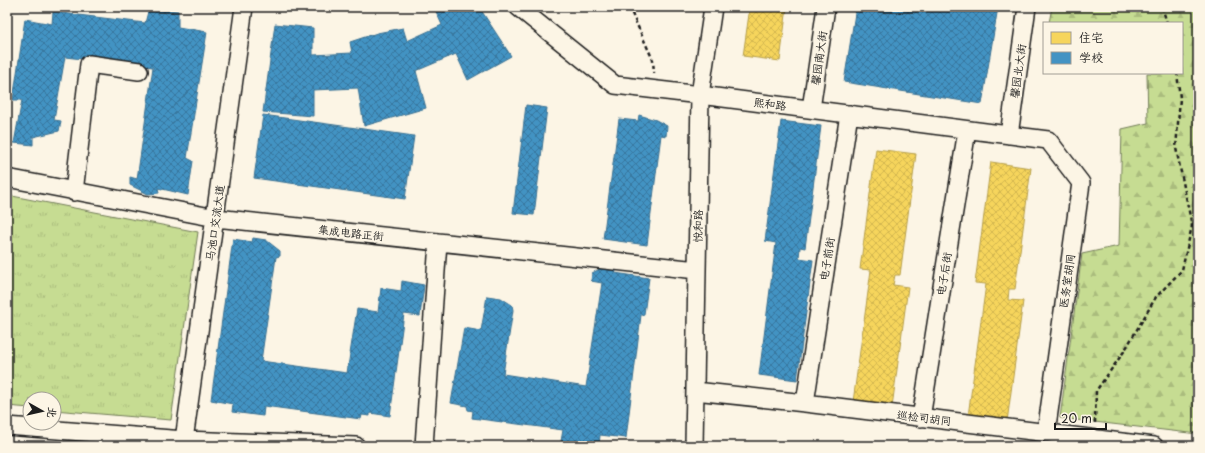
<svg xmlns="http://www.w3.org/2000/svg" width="1205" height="453" font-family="'Playpen Sans','LXGW WenKai TC',sans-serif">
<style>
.grass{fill:url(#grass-tufts);stroke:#717c57}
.forest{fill:url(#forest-firs);stroke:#717c57}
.homes{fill:url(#homes-cross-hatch);stroke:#b59e49}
.schools{fill:url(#schools-cross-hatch);stroke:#376f91}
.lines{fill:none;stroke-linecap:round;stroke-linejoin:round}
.street-casing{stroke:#1c1c1c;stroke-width:20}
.path{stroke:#1c1c1c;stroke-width:2.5;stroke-dasharray:4 3;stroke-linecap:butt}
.street{stroke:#fcf5e5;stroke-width:17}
.labels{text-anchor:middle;stroke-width:4;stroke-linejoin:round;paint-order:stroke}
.street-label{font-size:11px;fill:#1c1c1c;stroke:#fcf5e5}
</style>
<defs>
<pattern id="grass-tufts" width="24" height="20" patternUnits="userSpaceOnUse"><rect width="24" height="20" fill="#c6dc92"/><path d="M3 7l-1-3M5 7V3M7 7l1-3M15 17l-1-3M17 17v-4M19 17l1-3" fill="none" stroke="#aabc7d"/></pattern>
<pattern id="forest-firs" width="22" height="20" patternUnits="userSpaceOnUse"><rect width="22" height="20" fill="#c6dc92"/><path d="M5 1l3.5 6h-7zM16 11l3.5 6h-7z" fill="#aabc7d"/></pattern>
<pattern id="homes-cross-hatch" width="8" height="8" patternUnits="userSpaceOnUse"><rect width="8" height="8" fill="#f6d55c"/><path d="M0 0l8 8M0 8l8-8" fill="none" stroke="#d2b64f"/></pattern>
<pattern id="schools-cross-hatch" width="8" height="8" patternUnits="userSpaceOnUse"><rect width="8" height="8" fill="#4393c3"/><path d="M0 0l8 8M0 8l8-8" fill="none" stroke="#37779e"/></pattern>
</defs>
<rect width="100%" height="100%" fill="#fcf5e5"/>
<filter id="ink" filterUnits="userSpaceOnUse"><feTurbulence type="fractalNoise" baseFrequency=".025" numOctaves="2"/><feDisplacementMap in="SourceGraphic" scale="8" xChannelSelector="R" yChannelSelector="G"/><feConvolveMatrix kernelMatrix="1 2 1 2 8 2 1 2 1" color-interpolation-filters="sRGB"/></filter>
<g filter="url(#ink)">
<path class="grass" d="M7 195 198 232 171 420 54 410V399H30V408L7 406Z"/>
<path class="forest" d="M1052 7H1198V434L1060 418 1082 254 1119 246 1122 129 1148 123 1147 73H1182V23H1049Z"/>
<path class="homes" d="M750 7H787L780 61 743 56Z
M876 149 916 154 900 275H895L893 285 908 287 892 407 853 402 871 270 860 269Z
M991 162 1031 168 1015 289H1009L1008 300 1023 301 1007 422 968 416 986 284 975 283Z"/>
<path class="schools" d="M434 7H479L511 56 468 80 456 54 416 71 426 108 364 126 358 88 313 90V116L263 112 275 24 313 28V55L352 53 350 42 377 33 403 28 407 41 442 25Z
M856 7H998L982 104 844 82Z
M149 8 178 11V27L207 32 187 158 193 161 188 195 158 188 159 193 148 194 130 185V177L137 179 153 67 65 57 54 120 61 121 59 131 33 137V145L14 143 22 100H13L25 19 52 24 53 12 145 23Z
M526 105 547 108 534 215 513 213Z
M263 115 414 136 405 199 254 178Z
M639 115 656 120 667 126 666 136 661 135 647 245 603 239 619 119 638 121Z
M781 121 821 126 805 248 800 247 799 258 813 260 797 380 759 375 776 243 765 241Z
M253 238 266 240 280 251V256L276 257 261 361 347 373 357 309 378 312 381 288 401 291 402 281 424 285 420 316 404 314 390 416 370 413V416L362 415 361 419 264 406 263 416 232 412 233 404 211 400 233 239 252 242Z
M602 268 616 271 615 273 649 278 644 314 641 315 626 438 600 435 599 446 561 441 563 430 472 418 473 411 468 410 467 406 451 403 464 328 481 331 487 296 501 298 512 305 513 310 503 374 586 387 602 283 591 281 592 273Z"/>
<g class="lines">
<defs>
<path id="street" d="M518 7 615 85 700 95 1048 140 1081 183 1046 433
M811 109 826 7
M1009 135 1027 7
M7 178 216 218 697 270
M74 192 89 64 139 71
M695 391 805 403 1154 446
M805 403 849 114
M921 418 967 130
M7 426 184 440 356 446
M184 440 244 7
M424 446 438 242
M694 446 700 95 713 7"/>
</defs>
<use href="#street" class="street-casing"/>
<path class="path" d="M595 7 604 8 608 7
M629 7 653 60 654 73
M1162 7 1167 23
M1115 10 1118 7
M1095 423 1096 391 1125 350 1156 297 1182 270 1192 226 1176 148 1180 98 1177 73"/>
<use href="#street" class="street"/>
</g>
</g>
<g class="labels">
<g class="street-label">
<text transform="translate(819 58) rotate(-82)" y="4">馨园南大街</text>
<text transform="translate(1018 71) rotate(-82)" y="4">馨园北大街</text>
<text transform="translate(770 104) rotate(7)" y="4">熙和路</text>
<text transform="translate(215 223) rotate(-82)" y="4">马池口交流大道</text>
<text transform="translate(698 226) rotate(-89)" y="4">悦和路</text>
<text transform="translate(351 233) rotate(6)" y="4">集成电路正街</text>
<text transform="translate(827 259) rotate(-81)" y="4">电子前街</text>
<text transform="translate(944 274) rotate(-81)" y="4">电子后街</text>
<text transform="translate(1067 281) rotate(-82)" y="4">医务室胡同</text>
<text transform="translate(924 418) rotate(7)" y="4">巡检司胡同</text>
</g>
</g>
<rect width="1205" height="453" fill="none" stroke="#fcf5e5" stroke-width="24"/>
<rect x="12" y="12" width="1181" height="429" fill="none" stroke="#1c1c1c" stroke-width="1.5" filter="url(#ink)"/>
<rect x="1043" y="22" width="140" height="52" fill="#fcf5e5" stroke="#a29e95"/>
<rect x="1051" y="32" width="20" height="12" fill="#f6d55c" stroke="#a29e95"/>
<text x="1079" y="42" font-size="12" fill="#1c1c1c">住宅</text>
<rect x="1051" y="52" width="20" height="12" fill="#4393c3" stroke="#a29e95"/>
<text x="1079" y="62" font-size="12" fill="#1c1c1c">学校</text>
<g transform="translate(42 411) rotate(98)"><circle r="19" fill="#fcf5e5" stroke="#a29e95"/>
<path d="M0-3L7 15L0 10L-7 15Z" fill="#1c1c1c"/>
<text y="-6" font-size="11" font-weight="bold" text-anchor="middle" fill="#1c1c1c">北</text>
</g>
<path d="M1055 423v6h51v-6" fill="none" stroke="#1c1c1c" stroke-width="2"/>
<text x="1061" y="423" font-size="12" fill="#1c1c1c" stroke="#fcf5e5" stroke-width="3" paint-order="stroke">20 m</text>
</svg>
